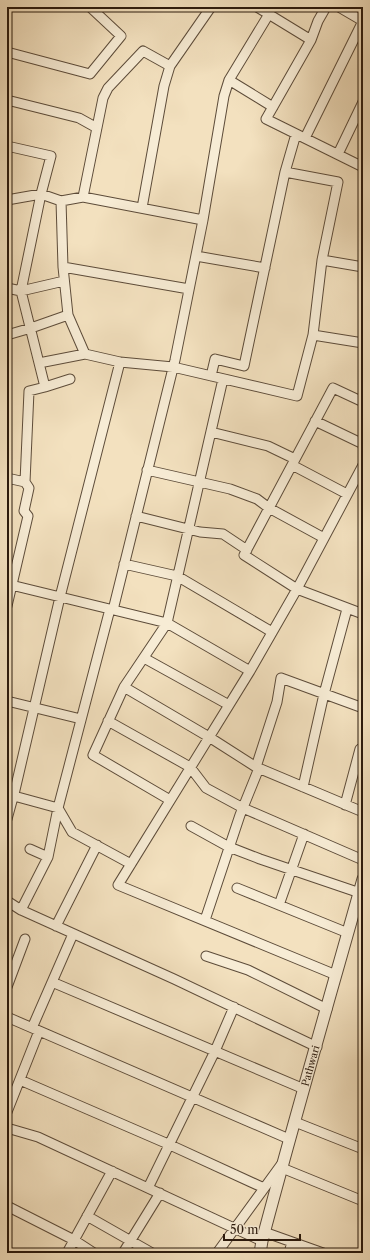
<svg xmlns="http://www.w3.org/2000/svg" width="370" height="1260" font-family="'Libre Caslon Text',serif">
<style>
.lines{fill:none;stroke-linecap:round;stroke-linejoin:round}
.minor-casing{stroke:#5d4c3a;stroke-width:11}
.tertiary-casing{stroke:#5d4c3a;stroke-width:13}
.minor{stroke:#f7ecd5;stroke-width:9}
.tertiary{stroke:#f7ecd5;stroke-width:11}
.labels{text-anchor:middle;stroke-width:3;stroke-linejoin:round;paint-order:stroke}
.street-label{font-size:10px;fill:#2b1a0d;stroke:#f7ecd5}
</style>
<rect width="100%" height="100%" fill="#f3e1bf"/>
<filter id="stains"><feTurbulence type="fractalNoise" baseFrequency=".005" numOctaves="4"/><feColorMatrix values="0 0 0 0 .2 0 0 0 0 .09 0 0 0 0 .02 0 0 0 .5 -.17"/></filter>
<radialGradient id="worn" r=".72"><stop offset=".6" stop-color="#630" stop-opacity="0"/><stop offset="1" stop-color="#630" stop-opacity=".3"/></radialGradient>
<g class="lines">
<defs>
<path id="minor" d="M257 7 311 40
M326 7 318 21 311 40 266 119 363 167
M339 7 363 21
M7 52 90 74 121 36 90 7
M229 80 273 107
M7 100 79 118 97 128
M305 138 363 21
M7 146 51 156 41 194 21 291 45 387
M338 154 363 102
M83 197 103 98 108 88 143 51 170 66
M7 200 41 194 61 201 83 197 203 220
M61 201 63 267 68 315 85 354 120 362 173 367 297 396 313 335 322 260 338 182 285 172
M142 208 164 86 170 66 211 7
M196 256 265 268
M322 260 363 267
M63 267 189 289
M7 288 21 291 64 281
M7 335 31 328 68 315
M313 335 363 343
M39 363 85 354
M211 376 215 359 244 366 285 172 296 134
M363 402 333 388 244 555 297 589 363 614
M315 421 363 444
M211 432 268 446 295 459
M292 465 347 494
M147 470 230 489 257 499 269 508 324 538
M7 478 25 482
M136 516 200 532 223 534 247 550
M124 564 177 576 272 632
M7 584 167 623 250 671
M7 606 28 516 24 511 29 488 25 482 29 391 45 387 70 379
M113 610 175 360 203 220 224 96 229 80 269 14
M144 658 229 705
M124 687 209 737 256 767 363 812
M7 701 81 719
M108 721 190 767 206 788 243 808 363 860
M256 767 277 702 281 678 363 708
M303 787 324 694 347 609
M14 796 58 808 110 609
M170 800 93 755 124 687 167 623 223 379
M345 805 360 749
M58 808 72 832 131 864
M7 819 15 790 60 597 120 362
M191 826 229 847 260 859 363 894
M48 857 58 808
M237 888 348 933
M7 901 21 910 174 979 317 1047
M279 905 304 834
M21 910 48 857 30 849
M205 920 240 815 259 768
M56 926 97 845
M206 956 248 970 327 1009
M336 975 118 885 250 671 297 589 363 465
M52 982 304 1089
M7 987 25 939
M7 1017 289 1139
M32 1028 73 934
M20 1080 168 1144 264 1188
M7 1112 39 1031
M295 1122 363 1149
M7 1128 38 1137 262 1241
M282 1168 363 1201
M148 1188 215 1051 234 1007
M7 1206 74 1240 94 1253
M87 1216 152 1253
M264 1232 323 1253
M67 1253 112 1171
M123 1253 160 1193
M217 1253 281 1165
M289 1253 292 1242"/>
<g id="tertiary">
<path id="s1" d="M260 1253 262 1241C294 1120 329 1000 363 879"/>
</g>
</defs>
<use href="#minor" class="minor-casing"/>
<use href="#tertiary" class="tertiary-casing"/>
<use href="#minor" class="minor"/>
<use href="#tertiary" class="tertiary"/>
</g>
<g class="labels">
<g class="street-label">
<text dy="4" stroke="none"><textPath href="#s1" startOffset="194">Pathwari</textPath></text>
</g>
</g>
<rect width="370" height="1260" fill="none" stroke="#f3e1bf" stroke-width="24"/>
<rect x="8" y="8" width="354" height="1244" fill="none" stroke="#2b1a0d" stroke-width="2"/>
<rect x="12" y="12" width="346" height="1236" fill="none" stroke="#2b1a0d"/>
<path d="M224 1234v6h76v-6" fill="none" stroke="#2b1a0d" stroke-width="2"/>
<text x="230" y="1234" font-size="12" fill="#2b1a0d" stroke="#f7ecd5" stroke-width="3" paint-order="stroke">50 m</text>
<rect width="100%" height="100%" filter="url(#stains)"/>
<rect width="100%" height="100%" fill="url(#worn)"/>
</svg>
